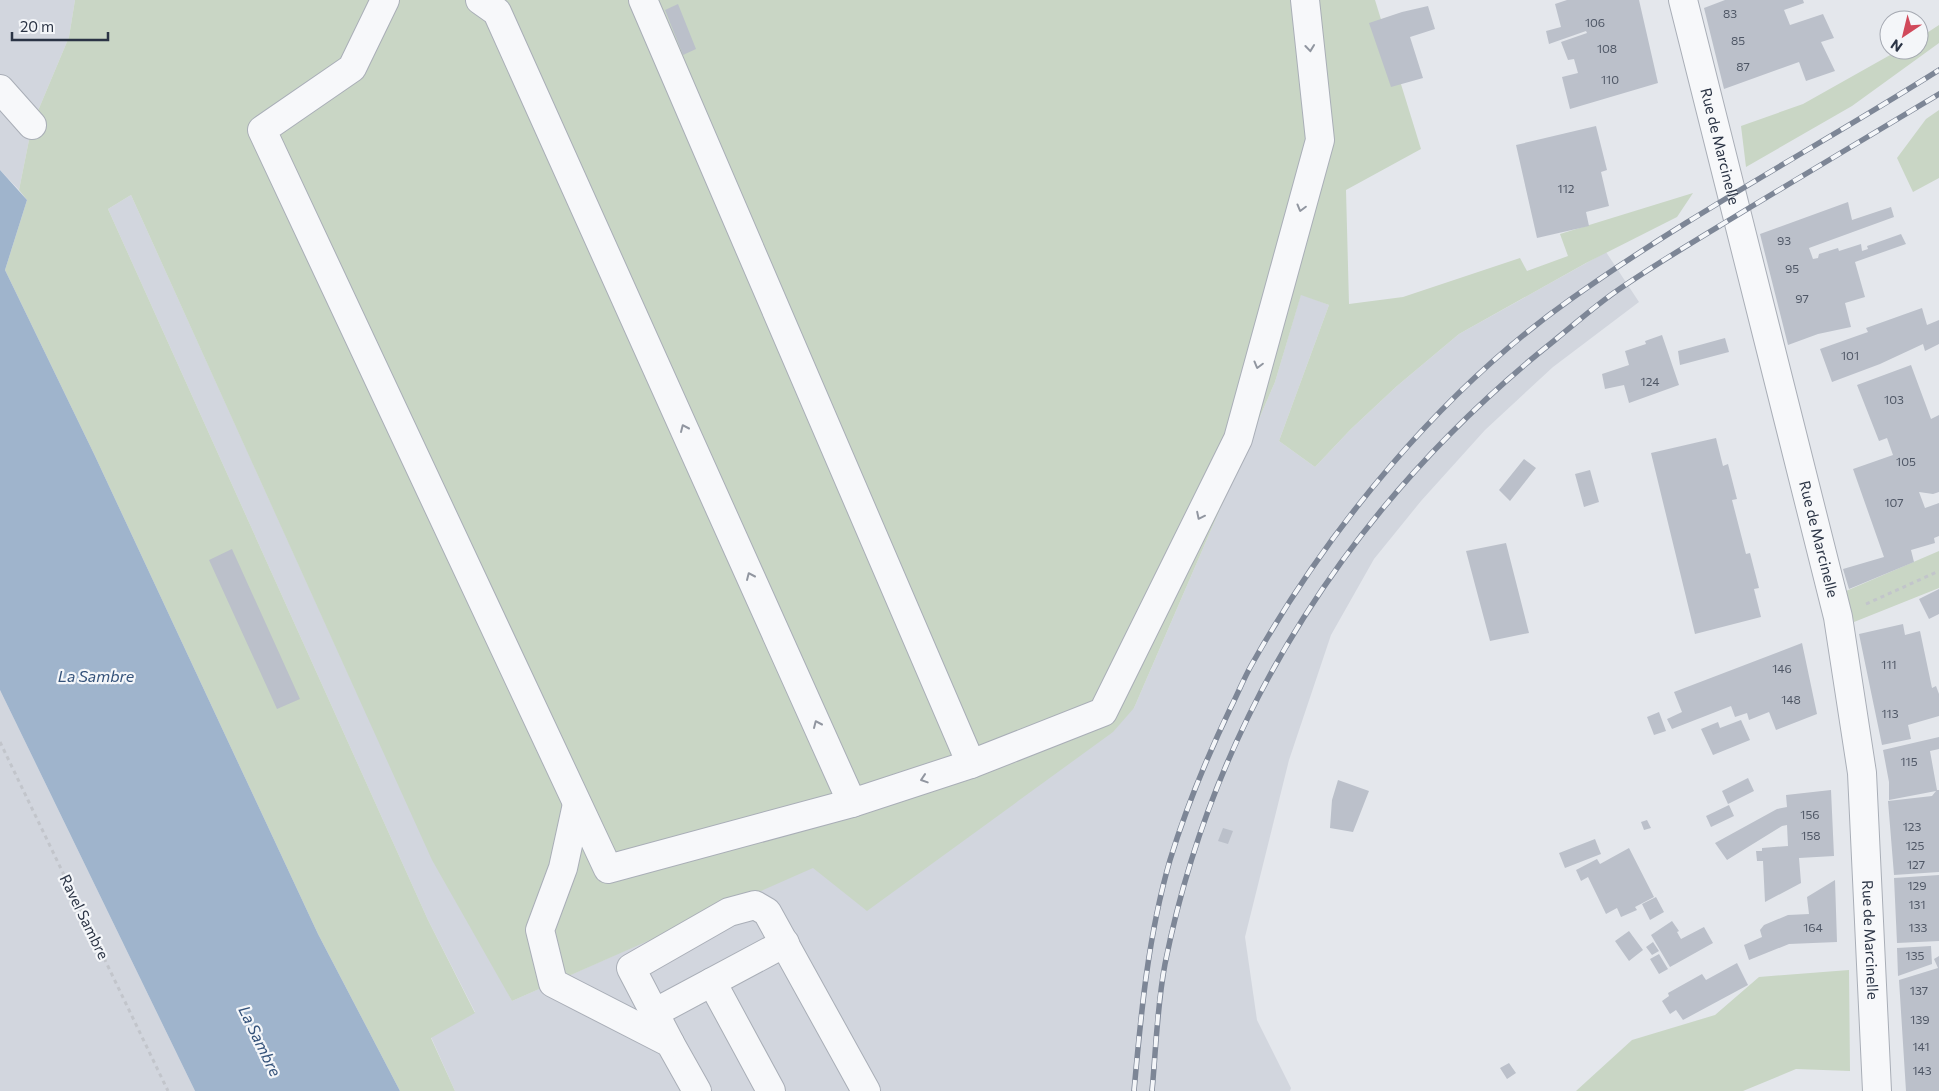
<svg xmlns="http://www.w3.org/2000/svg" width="1939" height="1091" font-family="Commissioner,sans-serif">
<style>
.built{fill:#d2d6de}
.green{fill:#c9d6c5}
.water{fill:#9fb4cc}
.building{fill:#bbc0ca}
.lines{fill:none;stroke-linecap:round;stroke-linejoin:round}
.minor-casing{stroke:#a9aeb7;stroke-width:30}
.path{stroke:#c2c5cb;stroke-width:3;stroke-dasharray:4 4;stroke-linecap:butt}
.minor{stroke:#f7f8fa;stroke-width:28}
.rail-casing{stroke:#7d8696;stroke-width:5.5}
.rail{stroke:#f4f6f9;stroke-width:4;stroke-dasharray:11;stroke-linecap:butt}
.oneway{stroke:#9196a0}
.labels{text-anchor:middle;stroke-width:4.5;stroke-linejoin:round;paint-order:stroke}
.number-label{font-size:12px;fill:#4f5766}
.street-label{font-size:15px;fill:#2b3445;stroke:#f4f6f9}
.water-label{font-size:16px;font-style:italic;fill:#34527a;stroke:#f4f6f9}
</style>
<rect width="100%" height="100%" fill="#e4e7ec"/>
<path class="built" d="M0 0H75L69 37 32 125 19 190 0 170Z
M131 195 356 691 512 1001 813 867 1134 708 1275 382 1301 294 1329 305 1279 441 1315 467 1351 429 1397 386 1459 334 1606 252 1639 302 1553 367 1485 430 1421 501 1374 559 1331 635 1289 760 1245 937 1257 1020 1291 1088 1290 1091H455L431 1037 475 1012 428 920 108 209Z
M0 690 195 1091H0Z"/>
<path class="green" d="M75 0H1375L1421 149 1346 190 1349 304 1403 297 1520 258 1527 271 1568 256 1560 234 1693 193 1677 217 1586 263 1459 334 1397 386 1351 429 1315 467 1279 441 1329 305 1301 295 1275 382 1134 708 1113 732 867 911 813 868 512 1001 432 860 131 195 108 209 428 920 475 1013 431 1038 455 1091H400L318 934 95 456 5 270 27 200 19 190 32 125 69 37Z
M1939 25V43L1852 106 1746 167 1741 126 1803 104 1899 50H1919V38Z
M1939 110V178L1913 192 1897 158 1926 119Z
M1939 551V588L1854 622 1846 591Z
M1849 970 1850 1071 1796 1069 1743 1091H1576L1632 1040 1715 1015 1759 977Z"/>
<path class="water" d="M0 170 27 200 5 270 95 456 318 934 400 1091H195L0 690Z"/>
<path class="building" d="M1567 0H1639L1658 83 1570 109 1562 77 1578 73 1574 59 1568 60 1561 42 1587 33 1586 31 1549 44 1546 31 1561 27 1555 4Z
M1725 0H1803L1804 3 1784 10 1790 25 1823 14 1834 38 1821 42 1835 71 1806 81 1799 62 1724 89 1704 8Z
M678 4 696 49 683 55 665 10Z
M1428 6 1435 29 1410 37 1423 78 1391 87 1369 23 1402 12Z
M1596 126 1607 170 1601 172 1609 206 1586 212 1589 226 1537 238 1516 145Z
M1848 202 1852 220 1891 207 1894 217 1809 248 1813 259 1818 258 1819 254 1838 248 1839 251 1861 244 1862 251 1868 249 1867 246 1901 234 1906 244 1855 262 1865 297 1845 303 1851 327 1818 334 1788 345 1760 234Z
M1922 308 1927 325 1939 320V344L1925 351 1923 344 1880 364 1832 382 1820 349 1868 332 1866 328Z
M1662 335 1679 385 1629 403 1624 385 1605 389 1602 374 1629 365 1625 351 1646 344 1645 341Z
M1725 338 1729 352 1680 365 1678 351Z
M1911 365 1931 419 1939 415V492L1933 494 1919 492 1925 508 1939 503V536L1934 538 1935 543 1911 550 1914 562 1849 589 1843 569 1884 557 1853 469 1893 455 1887 438 1879 441 1857 385Z
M1716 438 1723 466 1728 464 1737 499 1732 500 1746 554 1750 553 1759 588 1754 589 1761 617 1695 634 1651 453Z
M1524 459 1536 468 1510 501 1499 490Z
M1590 470 1599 502 1584 507 1575 474Z
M1506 543 1529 633 1490 641 1466 551Z
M232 549 300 699 277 709 209 560Z
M1939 589V614L1929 619 1919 599Z
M1903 624 1905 635 1920 631 1932 688 1936 686 1939 694V716L1908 725 1911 739 1882 745 1859 634Z
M1802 643 1817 714 1776 730 1769 712 1749 720 1747 713 1735 717 1731 706 1672 729 1667 719 1682 712 1674 692Z
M1659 712 1666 731 1654 735 1647 717Z
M1741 720 1750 740 1713 755 1701 729 1718 722 1720 728Z
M1939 737V749L1930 751 1937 790H1939V872L1894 875 1888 801 1932 796 1936 791 1889 800V782L1883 750Z
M1748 778 1754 791 1728 804 1722 791Z
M1338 780 1369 791 1353 832 1330 828 1332 800Z
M1831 790 1834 856 1799 858 1801 883 1765 902 1763 861H1757L1756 851H1762V848L1788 846 1787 825 1782 826 1727 860 1715 843 1777 809 1787 807 1786 795Z
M1729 805 1734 816 1711 827 1706 816Z
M1647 820 1651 828 1644 830 1641 822Z
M1223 828 1233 831 1228 844 1218 841Z
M1595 839 1601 854 1565 868 1559 853Z
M1629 848 1654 897 1635 907 1637 910 1621 917 1617 908 1606 914 1588 877 1581 881 1576 870 1597 859 1600 864Z
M1939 875V941L1897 943 1894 878Z
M1835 880 1837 942 1789 944 1749 960 1744 945 1762 937 1760 930 1764 925 1788 915 1809 914 1807 897Z
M1656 897 1664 912 1650 920 1642 904Z
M1672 921 1679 931 1677 932 1681 939 1704 927 1713 943 1670 967 1651 935Z
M1629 931 1643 950 1629 961 1615 941Z
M1653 942 1659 951 1652 955 1646 947Z
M1931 946 1932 964 1898 976 1897 948Z
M1659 954 1668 969 1659 974 1650 959Z
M1939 956V1091H1906L1899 980 1938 968 1934 959Z
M1737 963 1748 985 1683 1020 1676 1010 1670 1014 1662 1001 1669 996 1668 993 1702 974 1706 980Z
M1509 1063 1516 1073 1507 1079 1500 1068Z"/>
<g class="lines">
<defs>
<g id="minor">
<path d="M385 0 352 68 262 130 608 869 852 803"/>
<path d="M480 0 497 12 852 803 971 764"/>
<path d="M643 0 971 764 1103 712 1238 439 1320 140 1305 0"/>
<path id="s1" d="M1683 0 1838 617 1862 773 1877 1091"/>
<path d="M0 89 32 125"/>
<path d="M577 804 563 868 540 930 553 983 670 1043 697 1091"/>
<path d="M712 982 771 1091"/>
<path d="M654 1013 785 943"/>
<path d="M670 1043 631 968 729 912 755 905 767 912 866 1091"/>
</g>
</defs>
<use href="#minor" class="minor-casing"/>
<path class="path" d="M1866 604 1939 571
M0 742 168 1091"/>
<use href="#minor" class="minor"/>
<defs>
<path id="rail" d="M1134 1091C1141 1013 1148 936 1170 860 1186 808 1207 757 1231 707 1238 693 1244 678 1252 664 1329 527 1442 390 1571 299 1689 215 1817 147 1939 70
M1152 1091C1156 1049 1157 1006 1165 964 1215 713 1355 499 1555 340 1576 323 1596 305 1618 290 1660 261 1705 235 1749 208 1812 170 1876 132 1939 94"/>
</defs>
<use href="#rail" class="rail-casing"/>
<use href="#rail" class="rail"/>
</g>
<defs><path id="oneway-chevron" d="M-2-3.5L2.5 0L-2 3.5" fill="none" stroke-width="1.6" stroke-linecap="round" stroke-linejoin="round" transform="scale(1.25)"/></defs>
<g class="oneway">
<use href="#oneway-chevron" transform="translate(1310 48) rotate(84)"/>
<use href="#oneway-chevron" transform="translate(1301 208) rotate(105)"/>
<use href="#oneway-chevron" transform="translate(1258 365) rotate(105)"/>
<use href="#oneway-chevron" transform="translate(684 428) rotate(-114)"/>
<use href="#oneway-chevron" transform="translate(1200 516) rotate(116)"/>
<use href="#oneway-chevron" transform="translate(750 576) rotate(-114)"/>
<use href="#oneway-chevron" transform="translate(817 724) rotate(-114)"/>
<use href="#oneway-chevron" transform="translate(924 779) rotate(162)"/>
</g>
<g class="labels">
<g class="number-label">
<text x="1730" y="18">83</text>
<text x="1595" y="27">106</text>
<text x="1738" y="45">85</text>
<text x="1607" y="53">108</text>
<text x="1743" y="71">87</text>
<text x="1610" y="84">110</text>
<text x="1566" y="193">112</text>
<text x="1784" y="245">93</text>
<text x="1792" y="273">95</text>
<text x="1802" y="303">97</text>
<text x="1850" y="360">101</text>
<text x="1650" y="386">124</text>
<text x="1894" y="404">103</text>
<text x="1906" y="466">105</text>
<text x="1894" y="507">107</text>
<text x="1889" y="669">111</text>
<text x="1782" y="673">146</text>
<text x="1791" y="704">148</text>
<text x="1890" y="718">113</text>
<text x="1909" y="766">115</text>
<text x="1810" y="819">156</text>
<text x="1912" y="831">123</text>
<text x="1811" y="840">158</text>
<text x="1915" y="850">125</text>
<text x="1916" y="869">127</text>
<text x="1917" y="890">129</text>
<text x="1917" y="909">131</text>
<text x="1813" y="932">164</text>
<text x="1918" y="932">133</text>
<text x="1915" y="960">135</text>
<text x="1919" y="995">137</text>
<text x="1920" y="1024">139</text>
<text x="1921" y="1051">141</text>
<text x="1922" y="1075">143</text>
</g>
<g class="street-label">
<text dy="5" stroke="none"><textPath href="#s1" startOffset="151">Rue de Marcinelle</textPath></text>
<text dy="5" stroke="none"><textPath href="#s1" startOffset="556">Rue de Marcinelle</textPath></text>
<text transform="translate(84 917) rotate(64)" y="5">Ravel Sambre</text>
<text dy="5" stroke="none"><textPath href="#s1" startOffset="961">Rue de Marcinelle</textPath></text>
</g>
<g class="water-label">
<text x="96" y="682">La Sambre</text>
<text transform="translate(260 1041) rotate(64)" y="6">La Sambre</text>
</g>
</g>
<g transform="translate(1904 35) rotate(215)"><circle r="24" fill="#f4f6f9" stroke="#a4a8b1"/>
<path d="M0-4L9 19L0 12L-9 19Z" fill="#d1495b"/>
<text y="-8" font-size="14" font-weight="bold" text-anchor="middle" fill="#2b3445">N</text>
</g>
<path d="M12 32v8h96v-8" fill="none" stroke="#2b3445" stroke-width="2.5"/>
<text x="20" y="32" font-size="15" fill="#2b3445" stroke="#f4f6f9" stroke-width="4" paint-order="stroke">20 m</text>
</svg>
